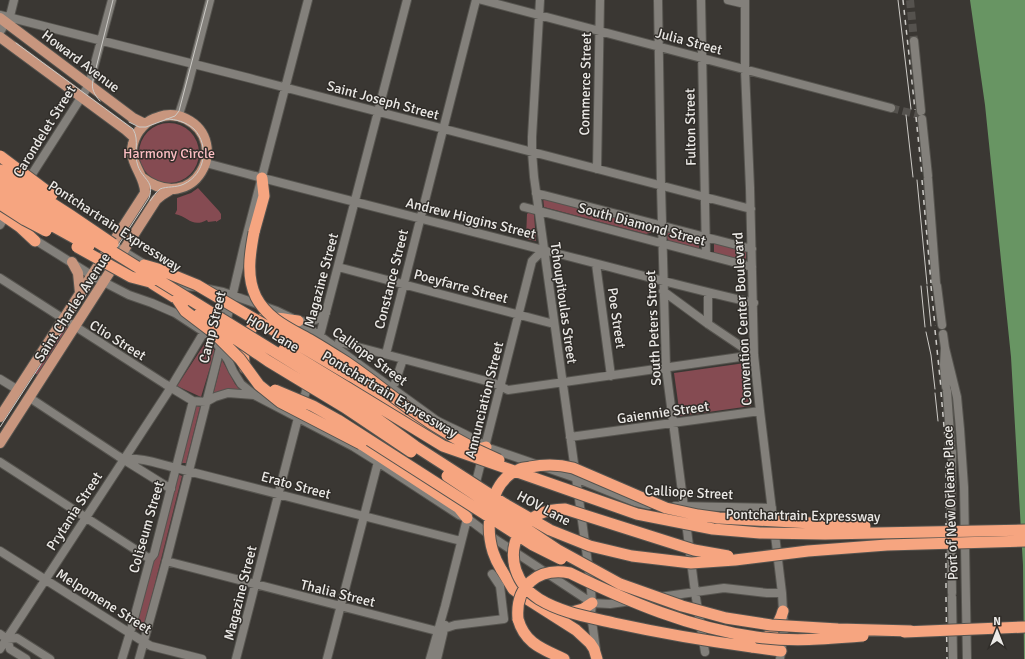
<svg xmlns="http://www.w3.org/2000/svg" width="1025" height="659" font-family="Signika,sans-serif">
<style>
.green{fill:#854b52}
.water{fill:#689563}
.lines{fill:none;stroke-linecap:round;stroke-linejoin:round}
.minor-tunnel{stroke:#55524e;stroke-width:8;stroke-dasharray:8 4;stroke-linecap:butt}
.minor-casing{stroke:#56544f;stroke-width:10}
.major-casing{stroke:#56544f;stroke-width:12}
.highway-casing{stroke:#56544f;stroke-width:13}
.minor{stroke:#83807b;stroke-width:8}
.major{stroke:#c8967e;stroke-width:10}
.highway{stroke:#f6a580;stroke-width:11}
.tram{stroke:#cdcbc7;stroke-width:1}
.rail{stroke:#cdcbc7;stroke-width:1.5;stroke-dasharray:5 5;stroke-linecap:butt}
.highway-bridge-casing{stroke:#56544f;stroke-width:13;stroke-linecap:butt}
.highway-bridge{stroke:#f6a580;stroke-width:11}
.labels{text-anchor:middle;stroke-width:3;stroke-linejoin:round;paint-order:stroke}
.street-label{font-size:14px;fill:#ebe9e6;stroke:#302d29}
.park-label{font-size:14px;fill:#fcbec3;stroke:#302d29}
</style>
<rect width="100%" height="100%" fill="#3a3733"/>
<path class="green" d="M139 153a30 30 0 1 1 60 0a30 30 0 1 1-60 0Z
M198 188 219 211 221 214V219L216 222V221L208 222 207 220C192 228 189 217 175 214L177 210V198L191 193Z
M543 197 656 226 658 229 656 231 646 234 544 207Z
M529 212H532L534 215 536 241 527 239 526 238 527 214Z
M668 231 699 238V249L670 242 667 238Z
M714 242 746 251V258L744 260 714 253Z
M62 325 69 329 39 376 33 372Z
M207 340 215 351 201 397 177 386Z
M222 360 235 384 241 391 213 395Z
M745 363 751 406 680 416 674 373Z
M195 405 200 407 186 463H181L180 462Z
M177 474 182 476 143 631H141L135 628Z"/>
<path class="water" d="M970 0H1025V659H1024L1023 565 1011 357 985 105Z"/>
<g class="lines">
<path class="minor-tunnel" d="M910 0 914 41
M891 108 922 116"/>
<defs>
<path id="minor" d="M482 0 891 108
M540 0 532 137V152L534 177 590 578 592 603 591 614 596 650
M658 0 661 186 666 368 695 592 705 652
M701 0 706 254
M728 0 745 4
M745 0V70L750 188 754 355 760 411 782 593 784 630 780 659
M0 15 249 78 751 209
M0 32 10 16 14 0
M914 41 921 111
M177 116 180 111 187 89 210 0
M922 119 928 176
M206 163C321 194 436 222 551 252 619 269 686 288 754 303
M597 169 600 0
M928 179 936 283
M27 182 89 85 112 0
M536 193 752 249
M524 207 752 267
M0 225 8 212
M32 238 96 278 129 295 152 303 175 313 204 332 215 341 228 360 233 371 241 384 256 396 354 447 378 462 459 515 467 518 495 539 592 603 610 604 724 588 767 593H782
M108 242 149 267
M596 264 611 376
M338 267 554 324
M163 275 184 286 196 287
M0 278 165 384 193 401 206 402 215 397 228 393 254 395
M937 286 942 325
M208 289 223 292 277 311 298 321 320 336 436 420C452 429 471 435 486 447L576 478 635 502 649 505
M663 291 708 324 754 355
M708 293V324
M299 321C310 323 317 321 326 313
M225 327 245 242 308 0
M943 334 945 348
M319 339 407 0
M339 342 494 383 508 390 754 355
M386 354 476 0
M0 379 18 390
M395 383 403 359
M946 387 944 365 945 348 957 397 960 429 964 487 967 659
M947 391 951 449
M30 398 118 456 171 489
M570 437 760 411
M952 452 951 525 952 593
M123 459C141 457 159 464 176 468L461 541
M0 462 150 559
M474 490 532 261 543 250
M675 506 772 508
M0 551 144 642 151 646 202 659
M166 561 437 631 455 625 504 619 500 586 492 574
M952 597 953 659
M0 634 7 639 10 649 26 659
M7 639 17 638 50 659
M0 649 168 392 204 332 229 299
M122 659 132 626 150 559 154 554 193 401
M139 659 167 558 221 344
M236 659 298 418 309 381
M327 659 378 462
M430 659 445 606 468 515
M437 659 445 625"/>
<path id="major" d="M0 18 133 118 145 124
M0 37 126 130 135 138
M72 262 78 273 80 293
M0 417 145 193C146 176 128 163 133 144 136 131 146 120 159 117 168 114 178 115 186 119 232 142 195 218 141 177
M0 443 156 200 162 195 170 190"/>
<path id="highway" d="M0 213 20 227 35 241
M254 232 264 196 262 178
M150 282 177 299
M245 368C241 352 247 321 266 318 277 317 288 320 298 321
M351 376 445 439 461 446 475 450 486 447
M361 444 459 508 467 518
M501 569 513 589 521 595 576 630 590 643 594 649 597 659
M568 613 583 609 592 603
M518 619C525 644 543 649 564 659
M752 647C767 640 779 626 783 611
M752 647 781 651"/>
</defs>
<use href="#minor" class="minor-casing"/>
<use href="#major" class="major-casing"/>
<use href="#highway" class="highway-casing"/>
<use href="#minor" class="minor"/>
<use href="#major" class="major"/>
<use href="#highway" class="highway"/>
<path class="tram" d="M898 0 911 109
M100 101C94 94 91 89 93 80L113 0
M906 115 913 177
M129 122 139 127H146L175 116 179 111 208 0
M917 180 927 284
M150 201C153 197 156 192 160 189 167 186 176 188 184 184 205 174 210 146 194 129 186 122 176 119 166 119
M921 286 925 327
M927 286 931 326
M926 332 931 355 935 389
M935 393 938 421
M0 427 149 198C155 181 143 180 138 166 133 153 140 141 133 129L16 43"/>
<path class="rail" d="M903 0 915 110
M916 117 922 176
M922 180 931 283
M931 286 935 326
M935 330 941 388
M941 392 946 450
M946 453V593
M946 597 947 659"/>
<defs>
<path id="highway-bridge" d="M0 156 52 195
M0 170 70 215 113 244
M0 181 58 218 340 392 415 446 505 504 550 530 590 546 632 556 691 563 735 560 808 551 887 545 1025 541
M0 193 40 219 89 246
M0 204 25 220 46 231
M254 232C250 253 246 277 256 297 268 320 291 329 312 341 324 348 335 355 346 362 367 376 386 392 407 407 436 428 466 446 499 460
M77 247 131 277 150 282
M144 265 158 269 197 285 351 376
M177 299 185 311 214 333 240 359 259 385 280 402 361 444
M199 314 268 361 344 407 411 452
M284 349 443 446 637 514 713 529 760 533 825 534 1025 530
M275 390 313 406 338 420 533 545 561 559
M447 476 558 550 620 584 682 606 726 618 771 625 838 629 911 631
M728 556 694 550 565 509C546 509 528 516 519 533 506 558 517 585 539 599 562 613 589 617 614 623 660 633 706 641 752 647
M501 569C498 564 495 558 493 552 485 526 489 482 518 470 521 468 526 468 530 467 545 464 558 464 573 468L666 508 698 515 719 518 865 526
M518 619C515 586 538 567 570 573 629 602 691 628 756 637 792 642 827 639 863 636
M904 632 1025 627"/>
</defs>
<use href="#highway-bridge" class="highway-bridge-casing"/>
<use href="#highway-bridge" class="highway-bridge"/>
</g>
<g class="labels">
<g class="street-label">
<text transform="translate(689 41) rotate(15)" y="5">Julia Street</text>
<text transform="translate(81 61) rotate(37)" y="5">Howard Avenue</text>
<text transform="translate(585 84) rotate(-89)" y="5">Commerce Street</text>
<text transform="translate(383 100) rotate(15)" y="5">Saint Joseph Street</text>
<text transform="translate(690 127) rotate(-91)" y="5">Fulton Street</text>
<text transform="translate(44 131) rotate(-58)" y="5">Carondelet Street</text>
<text transform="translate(471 218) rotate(14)" y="5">Andrew Higgins Street</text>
<text transform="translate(642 224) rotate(15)" y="5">South Diamond Street</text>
<text transform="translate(115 226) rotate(33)" y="5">Pontchartrain Expressway</text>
<text transform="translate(391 279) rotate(-76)" y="5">Constance Street</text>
<text transform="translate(321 280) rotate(-75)" y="5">Magazine Street</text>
<text transform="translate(461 286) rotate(15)" y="5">Poeyfarre Street</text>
<text transform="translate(564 303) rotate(82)" y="5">Tchoupitoulas Street</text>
<text transform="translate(72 307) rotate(-57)" y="5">Saint Charles Avenue</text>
<text transform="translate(617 318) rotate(82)" y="5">Poe Street</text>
<text transform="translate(742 319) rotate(-93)" y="5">Convention Center Boulevard</text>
<text transform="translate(212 327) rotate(-76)" y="5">Camp Street</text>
<text transform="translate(653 328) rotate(-93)" y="5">South Peters Street</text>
<text transform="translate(273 333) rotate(31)" y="5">HOV Lane</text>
<text transform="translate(118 340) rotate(32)" y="5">Clio Street</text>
<text transform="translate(370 356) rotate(36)" y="5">Calliope Street</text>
<text transform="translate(390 394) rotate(31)" y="5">Pontchartrain Expressway</text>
<text transform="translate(484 400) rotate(-76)" y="5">Annunciation Street</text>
<text transform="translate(663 412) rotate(-8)" y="5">Gaiennie Street</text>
<text transform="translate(296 485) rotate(15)" y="5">Erato Street</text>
<text transform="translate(689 492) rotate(3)" y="5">Calliope Street</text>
<text transform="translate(950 503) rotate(-92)" y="5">Port of New Orleans Place</text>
<text transform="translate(544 508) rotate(28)" y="5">HOV Lane</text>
<text transform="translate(74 511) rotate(-57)" y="5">Prytania Street</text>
<text transform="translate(803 515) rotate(1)" y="5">Pontchartrain Expressway</text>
<text transform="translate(146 527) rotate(-74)" y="5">Coliseum Street</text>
<text transform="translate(240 593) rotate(-76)" y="5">Magazine Street</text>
<text transform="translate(338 593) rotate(14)" y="5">Thalia Street</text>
<text transform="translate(104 601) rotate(32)" y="5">Melpomene Street</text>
</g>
<g class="park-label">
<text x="169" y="158">Harmony Circle</text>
</g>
</g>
<g transform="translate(997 631)" stroke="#302d29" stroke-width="3" paint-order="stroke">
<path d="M0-3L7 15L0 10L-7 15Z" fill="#ebe9e6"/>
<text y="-6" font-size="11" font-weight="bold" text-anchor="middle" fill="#ebe9e6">N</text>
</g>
</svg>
